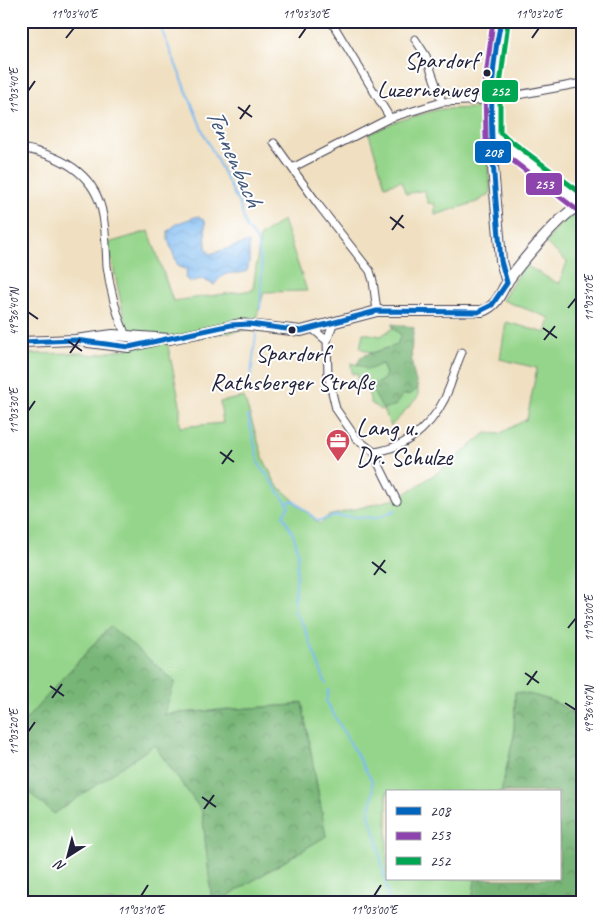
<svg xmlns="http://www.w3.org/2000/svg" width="603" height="923" font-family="Caveat,sans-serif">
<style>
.grass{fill:#95d58b;stroke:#5c7c63}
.forest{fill:url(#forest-crowns);stroke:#4d6c59}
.water{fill:url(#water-waves);stroke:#506e96}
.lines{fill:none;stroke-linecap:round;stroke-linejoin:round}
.stream{stroke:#7ebbf1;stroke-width:2}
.street-casing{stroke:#413e4f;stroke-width:9}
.secondary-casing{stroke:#413e4f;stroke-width:12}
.street{stroke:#fff;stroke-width:7}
.secondary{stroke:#fff;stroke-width:10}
.bus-1-casing{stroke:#fff;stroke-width:9}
.bus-2-casing{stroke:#fff;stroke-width:9}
.bus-3-casing{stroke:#fff;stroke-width:9}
.bus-1{stroke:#0065bd;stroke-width:5}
.bus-2{stroke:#8e44ad;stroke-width:5}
.bus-3{stroke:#00a651;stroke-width:5}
.ticks{fill:none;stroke:#22223b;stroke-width:2}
.bus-dot{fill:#22223b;stroke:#fff;stroke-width:2}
.labels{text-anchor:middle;stroke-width:4;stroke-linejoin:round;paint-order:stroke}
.bus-label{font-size:24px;fill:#22223b;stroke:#fff;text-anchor:end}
.poi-label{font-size:25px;fill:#22223b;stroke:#fff;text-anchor:start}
.water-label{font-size:26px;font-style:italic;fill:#42587b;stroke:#fff}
.line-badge{stroke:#fff;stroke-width:2}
.badge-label{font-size:14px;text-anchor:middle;font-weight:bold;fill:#fff}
.neatline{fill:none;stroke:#22223b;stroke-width:2}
.ticks-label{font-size:12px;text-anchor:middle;fill:#22223b}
</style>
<defs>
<pattern id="forest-crowns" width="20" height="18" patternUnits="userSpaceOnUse" patternTransform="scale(1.25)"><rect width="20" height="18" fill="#78b677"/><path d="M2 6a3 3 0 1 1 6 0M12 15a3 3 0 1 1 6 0" fill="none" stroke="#629463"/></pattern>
<pattern id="water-waves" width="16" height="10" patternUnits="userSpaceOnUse" patternTransform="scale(1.25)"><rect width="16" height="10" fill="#7ebbf1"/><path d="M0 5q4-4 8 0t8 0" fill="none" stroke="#6da0d0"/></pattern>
</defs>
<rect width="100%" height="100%" fill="#fff"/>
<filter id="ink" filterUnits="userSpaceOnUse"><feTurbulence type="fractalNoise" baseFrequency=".02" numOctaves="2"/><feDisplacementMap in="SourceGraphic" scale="10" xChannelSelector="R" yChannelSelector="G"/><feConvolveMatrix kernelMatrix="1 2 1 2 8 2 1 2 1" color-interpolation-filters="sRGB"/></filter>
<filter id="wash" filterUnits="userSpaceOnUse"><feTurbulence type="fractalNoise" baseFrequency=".0096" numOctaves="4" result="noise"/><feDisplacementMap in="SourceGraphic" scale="20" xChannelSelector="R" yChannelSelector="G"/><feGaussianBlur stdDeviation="1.12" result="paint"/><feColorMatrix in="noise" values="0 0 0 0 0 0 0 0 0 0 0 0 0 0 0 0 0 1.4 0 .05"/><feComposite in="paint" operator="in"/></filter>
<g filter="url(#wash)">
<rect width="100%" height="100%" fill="#f0e0c1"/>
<path class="grass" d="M480 108 491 193 477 202 435 215V204L428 203 424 190 406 194 401 181 385 186 369 134 395 122 440 109Z
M582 205V718L559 704 515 692 514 735 501 792H387V879H475L472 902H218L326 836 302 702 293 705 164 714 110 626 21 725V354L82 353 93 355 131 348 125 342 129 339 108 243 149 231 173 301 253 290 260 236 283 220 307 291 264 292 253 329 167 341 180 404V427L223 423 220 402 244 397 264 460 276 484 320 524 328 516 399 498 441 470 486 433 499 434 527 419 537 368 500 359 506 322 546 333 550 318 502 300 525 265 559 284 567 262 546 243 564 219Z
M393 328 401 335 397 345 372 353 360 348 363 333 381 336Z
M351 363 365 367 382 364 386 374 384 379 402 395 411 394 418 388V397L391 426 383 409 381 410 371 403 365 379 358 381 357 373 352 374Z
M154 745 202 811 212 902H21V786L54 813Z"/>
<path class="forest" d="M392 324 414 328C410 350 410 366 418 388L411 394 402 395 397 405 383 409 370 387 384 379 386 374 382 364 368 370 357 364 362 356 397 345 401 335 393 328Z
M110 626 175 681 164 714 293 705 302 702 326 836 218 902H212L202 811 154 745 54 814 21 786V725Z
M515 692C545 696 557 702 582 718V902H472L475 879H559V792H501L514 735Z"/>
<path class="water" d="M198 216 205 221 206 248 210 254 249 242C248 252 251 261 247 271 232 277 227 267 214 285L202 279 190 282 185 278 187 270 178 266 168 240V231L178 223Z"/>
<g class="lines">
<path class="stream" d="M158 21 204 134 240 206 246 227 257 240 262 269 260 309
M249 391 256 334
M248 416 259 464 289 506 283 515 294 536 298 552 294 611 303 624 326 684
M288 502 294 501 318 521 335 516 376 518 396 510
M329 690 326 701 372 781 373 794 369 814 377 839 389 902"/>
</g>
</g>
<g filter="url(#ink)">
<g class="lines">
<defs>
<path id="street" d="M331 21 390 118
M415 39 426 56 442 102
M274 143 320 207 370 271 373 281 377 311
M21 148C60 155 96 173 103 216 106 232 106 249 107 266 110 290 116 313 126 336
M292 168 390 118 442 102 491 100 582 83
M21 269V290
M333 324 327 341 328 375 336 409 356 438 374 452 377 461 397 501
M313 329 327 341
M374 452C411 447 438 420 450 386 454 374 457 363 462 352"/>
<path id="secondary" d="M501 21C480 91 496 188 501 261L507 283
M493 137 580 204
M21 342 75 340 113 335 170 339 240 324 301 331 377 311H482C497 306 500 294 507 282 519 265 564 210 582 204
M88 342 129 347 157 340"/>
</defs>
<use href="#street" class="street-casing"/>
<use href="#secondary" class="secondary-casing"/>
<use href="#street" class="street"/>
<use href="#secondary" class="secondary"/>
<defs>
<path id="bus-1" d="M501 21C483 101 495 181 501 261L507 283
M21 342 75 340 129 347 231 325 250 324 301 331 377 311 478 312 492 305 507 283"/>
<path id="bus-2" d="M493 21 485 85 486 140 577 210"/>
<path id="bus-3" d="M508 22 500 85V133L582 194"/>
</defs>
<use href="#bus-1" class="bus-1-casing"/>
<use href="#bus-2" class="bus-2-casing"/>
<use href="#bus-3" class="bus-3-casing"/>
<use href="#bus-1" class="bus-1"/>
<use href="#bus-2" class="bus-2"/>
<use href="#bus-3" class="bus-3"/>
</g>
</g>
<path class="ticks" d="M66 38 74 28M299 38 306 28M532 38 539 28M28 91 35 81M238 107 252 117M240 119 250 105M390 217 404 228M392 230 403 215M568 308 576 298M28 312 38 319M543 328 557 338M544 340 555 326M68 341 82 351M70 353 80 339M28 411 35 401M220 452 234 462M222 464 232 450M372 562 386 573M374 575 385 560M568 628 576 618M525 673 539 683M527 685 537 671M50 686 64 696M52 698 62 684M565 703 576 710M28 732 35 722M202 797 216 807M204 809 214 795M141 896 148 885M374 896 381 885"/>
<defs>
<symbol id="office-pin" viewBox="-11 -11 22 30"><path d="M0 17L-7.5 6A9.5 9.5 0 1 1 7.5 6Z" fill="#d1495b" stroke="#fff"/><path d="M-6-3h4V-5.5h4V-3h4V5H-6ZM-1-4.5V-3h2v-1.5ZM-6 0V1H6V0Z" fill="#fff"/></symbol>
</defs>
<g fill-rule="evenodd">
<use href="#office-pin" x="324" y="427" width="28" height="38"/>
</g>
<g class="bus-dot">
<circle cx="487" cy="73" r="4.5"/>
<circle cx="292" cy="330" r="4.5"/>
</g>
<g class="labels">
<g class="bus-label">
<text x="478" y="68">Spardorf<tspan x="478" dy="29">Luzernenweg</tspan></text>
<text x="292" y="361" text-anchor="middle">Spardorf<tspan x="292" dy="29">Rathsberger Straße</tspan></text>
</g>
<g class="poi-label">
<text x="356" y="436">Lang u.<tspan x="356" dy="29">Dr. Schulze</tspan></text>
</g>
<g class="water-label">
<text transform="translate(235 157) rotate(66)" y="9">Tennenbach</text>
</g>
</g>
<g class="line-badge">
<rect x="481" y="79" width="38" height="24" rx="5" fill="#00a651"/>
<rect x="474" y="140" width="38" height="24" rx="5" fill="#0065bd"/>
<rect x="525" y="172" width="38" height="24" rx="5" fill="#8e44ad"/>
</g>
<g class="badge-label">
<text x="500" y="96">252</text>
<text x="493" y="157">208</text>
<text x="544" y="189">253</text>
</g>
<rect width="603" height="923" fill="none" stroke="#fff" stroke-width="55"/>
<rect x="386" y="790" width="175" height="90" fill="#ffffff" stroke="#a7a7b1"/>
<rect x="396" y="807" width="25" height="8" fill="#0065bd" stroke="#a7a7b1"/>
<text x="430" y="816" font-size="15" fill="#22223b">208</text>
<rect x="396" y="832" width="25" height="8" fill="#8e44ad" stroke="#a7a7b1"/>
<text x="430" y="840" font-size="15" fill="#22223b">253</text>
<rect x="396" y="857" width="25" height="8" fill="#00a651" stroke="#a7a7b1"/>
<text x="430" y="866" font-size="15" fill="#22223b">252</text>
<g transform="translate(68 856) rotate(216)" stroke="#ffffff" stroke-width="4" paint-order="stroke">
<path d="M0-4L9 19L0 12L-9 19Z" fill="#22223b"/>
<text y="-8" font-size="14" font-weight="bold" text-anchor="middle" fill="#22223b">N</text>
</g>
<rect x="28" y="28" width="548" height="868" class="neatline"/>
<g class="ticks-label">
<text x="74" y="18">11°03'40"E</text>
<text x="306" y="18">11°03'30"E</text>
<text x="539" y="18">11°03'20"E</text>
<text transform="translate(14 91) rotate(-90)" y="4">11°03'40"E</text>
<text transform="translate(589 298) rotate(-90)" y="4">11°03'10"E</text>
<text transform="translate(14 312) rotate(-90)" y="4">49°36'40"N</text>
<text transform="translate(14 411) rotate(-90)" y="4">11°03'30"E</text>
<text transform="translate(589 618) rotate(-90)" y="4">11°03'00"E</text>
<text transform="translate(589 710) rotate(-90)" y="4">49°36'40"N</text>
<text transform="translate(14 732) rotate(-90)" y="4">11°03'20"E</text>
<text x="141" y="914">11°03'10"E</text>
<text x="374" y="914">11°03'00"E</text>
</g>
</svg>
